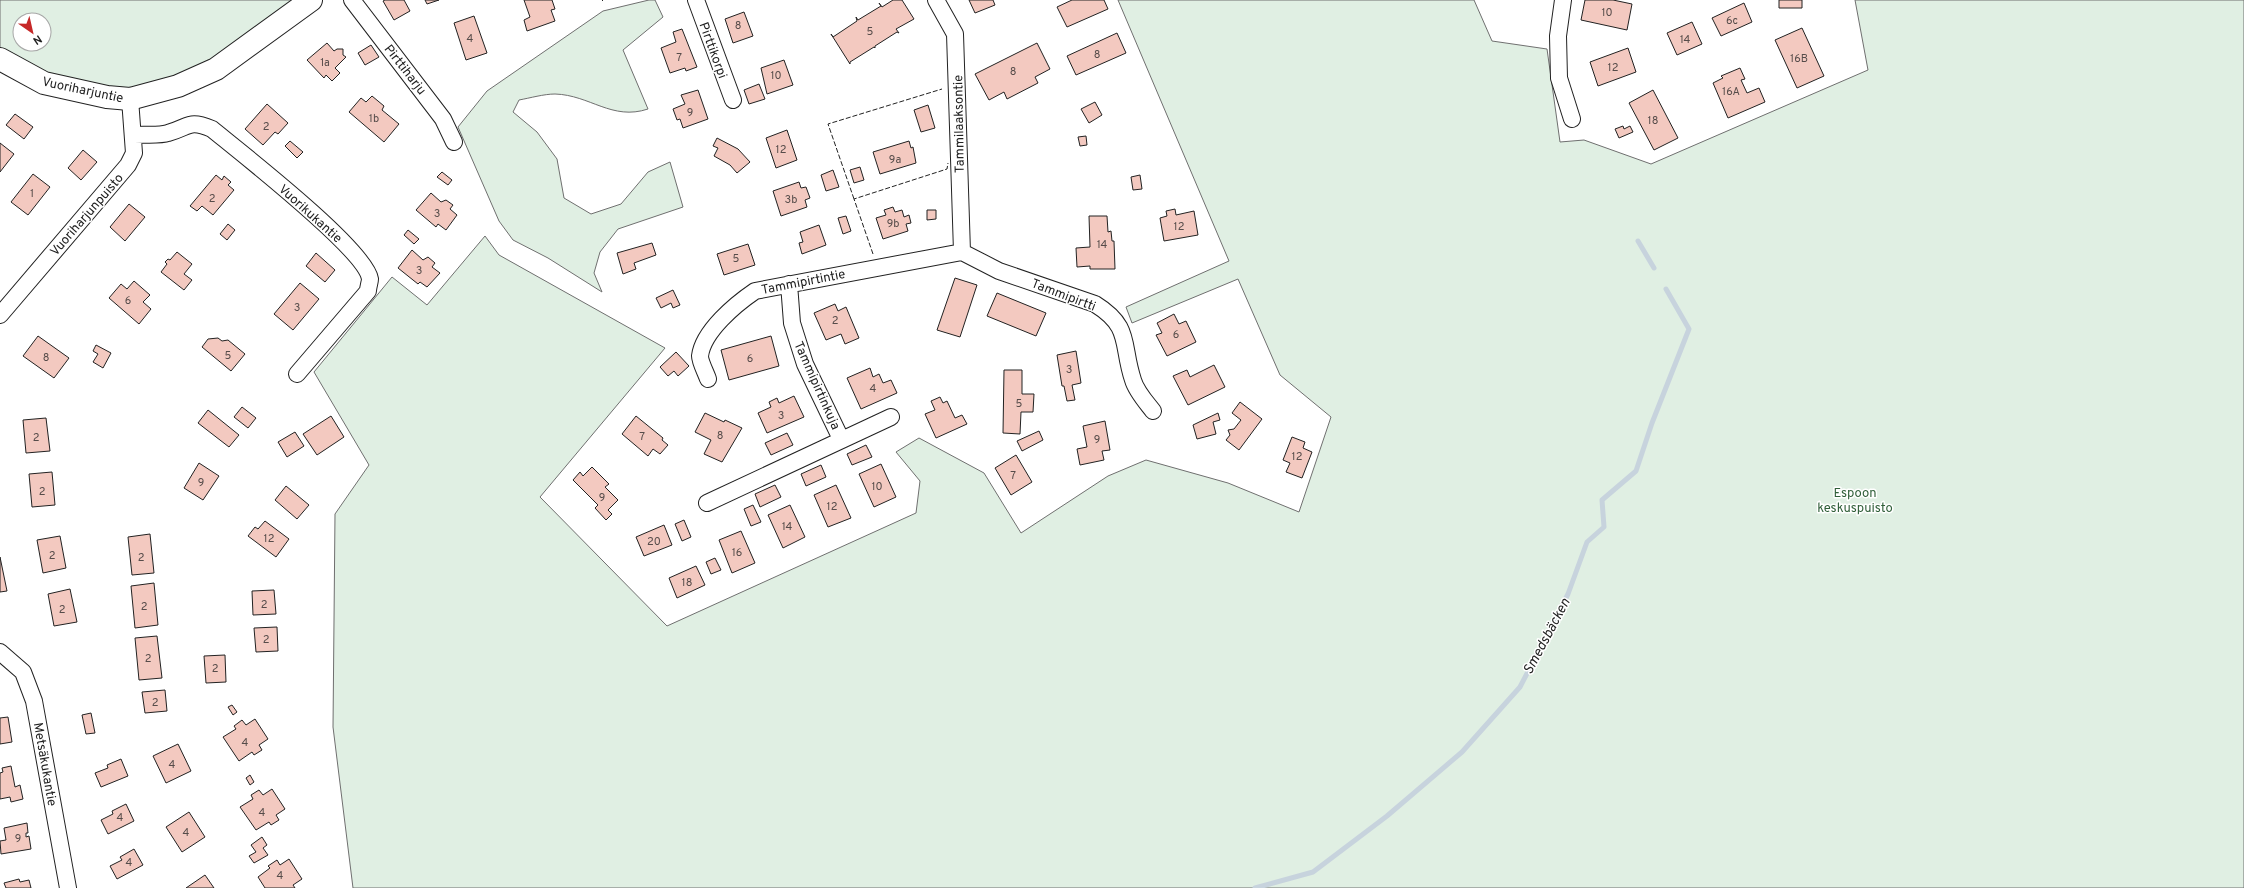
<svg xmlns="http://www.w3.org/2000/svg" width="2244" height="888" font-family="Overpass,sans-serif">
<style>
.green{fill:#e0efe3;stroke:#6f6f6f;fill-rule:evenodd}
.lines{fill:none;stroke-linecap:round;stroke-linejoin:round}
.stream{stroke:#c7d3dd;stroke-width:5}
.building{fill:#f3c9c0;stroke:#222}
.street-casing{stroke:#222;stroke-width:18}
.secondary-casing{stroke:#222;stroke-width:24}
.street{stroke:#fff;stroke-width:16}
.secondary{stroke:#fff;stroke-width:22}
.fence{stroke:#222;stroke-width:1;stroke-dasharray:5 2;stroke-linecap:butt}
.labels{text-anchor:middle;stroke-width:3;stroke-linejoin:round;paint-order:stroke}
.number-label{font-size:11px;fill:#564c4a}
.street-label{font-size:13px;fill:#222;stroke:#fff}
.park-label{font-size:13px;fill:#2f5e38;stroke:#fff}
.water-label{font-size:14px;font-style:italic;fill:#222;stroke:#fff}
</style>
<rect width="100%" height="100%" fill="#fff"/>
<path class="green" d="M0 0H303L215 62 180 78 133 88 78 85 28 68 0 49ZM20 20H44V44H20Z
M649 0H655L663 17 623 50 648 109C612 121 590 95 555 94 544 94 530 98 519 100L513 112 537 132 557 159 564 198 591 214 621 204 648 172 670 162 683 207 618 229 600 252 594 273 602 292 548 258 513 240 499 221 458 127 487 91 603 11Z
M1118 0H1474L1492 41 1547 49 1560 142 1584 140 1651 164 1868 70 1855 0H2244V888H353L333 727 335 514 369 465 314 372 392 277 427 305 485 236 499 255 665 348 540 497 667 626 916 513 920 481 896 452 919 438 984 473 1021 533 1108 476 1146 460 1228 483 1299 512 1331 417 1280 375 1238 279 1132 323 1126 307 1229 261Z"/>
<g class="lines">
<path class="stream" d="M1638 241 1654 268
M1255 888 1313 872 1387 816 1462 752 1520 687 1568 594 1587 542 1604 527 1602 500 1636 471 1652 423 1689 329 1666 289"/>
</g>
<path class="building" d="M385 0H404L410 11 394 20 383 1Z
M425 0H439L427 4Z
M524 0H552L555 9 551 10 555 21 527 31 524 20 530 17Z
M893 0H902L914 19 896 29 899 33 897 32 875 46V48L874 47 850 62V64L831 34 833 37 857 21 856 17 858 20 881 6 879 3 882 7Z
M969 0H993L995 5 975 13Z
M1072 0H1104L1108 9 1067 27 1057 7Z
M1585 0H1613L1632 4 1627 30 1581 20Z
M1779 0H1802V8H1779Z
M1744 3 1752 22 1721 36 1712 18Z
M744 12 753 36 733 43 725 19Z
M474 16 487 53 466 60 454 23Z
M1692 22 1702 44 1677 55 1667 33Z
M1802 28 1824 76 1797 88 1775 40Z
M682 29 697 67 686 71 685 68 670 73 661 48 676 42 673 32Z
M1117 33 1126 53 1076 75 1067 56Z
M327 43 334 51 337 49H343V55L346 57 335 68 340 73 332 81 326 75 324 78 307 60Z
M1037 43 1050 69 1035 77 1038 83 1007 99 1004 92 989 100 975 74Z
M371 45 379 57 365 65 358 53Z
M1628 48 1636 72 1598 86 1590 62Z
M784 60 793 85 767 94 761 68Z
M1740 68 1745 79 1741 80 1747 93 1759 88 1765 102 1728 118 1713 83 1723 78 1721 76Z
M759 84 765 99 749 104 744 90Z
M698 90 708 119 683 128 680 119 677 120 673 109 685 104 681 95Z
M1653 90 1678 138 1654 150 1629 103Z
M372 96 384 106 382 110 399 124 384 142 349 112 361 98 366 102Z
M1095 102 1102 115 1089 123 1081 109Z
M267 104 288 123 278 134 275 132 263 145 245 129Z
M928 105 935 128 921 132 914 110Z
M15 114 33 127 24 139 6 125Z
M1623 126 1624 129 1630 126 1633 132 1619 138 1615 129Z
M787 130 797 160 776 168 766 138Z
M1086 136 1087 145 1080 146 1078 137Z
M717 138 738 149 750 162 737 173 730 165 714 156 718 148 713 146Z
M290 141 303 152 297 158 285 146Z
M909 141 911 148 913 147 916 163 880 174 873 152Z
M0 143 14 154 0 172Z
M83 150 97 162 81 180 68 168Z
M860 167 864 180 854 183 850 170Z
M833 170 839 187 826 191 821 175Z
M442 172 452 180 448 185 437 177Z
M33 174 50 187 28 215 11 202Z
M216 175 222 180 224 176 231 182 228 185 234 190 213 215 202 206 197 211 190 206Z
M1140 175 1142 189 1133 190 1131 177Z
M799 182 801 188 806 187 810 198 805 200 807 207 781 216 773 191Z
M431 193 441 202 446 200 453 205 450 209 457 215 446 230 438 224 436 227 416 210Z
M129 204 145 217 125 241 110 227Z
M893 207 895 212 902 210 904 217 909 215 911 223 906 224 908 231 883 239 876 218 886 215 884 210Z
M1175 209 1176 215 1194 211 1198 235 1164 241 1160 218 1167 216 1166 211Z
M927 210H936V219L927 220Z
M846 216 851 231 843 234 838 218Z
M1089 216H1107L1108 232 1111 231 1112 241H1114L1115 269H1090V266L1077 267 1076 248 1090 247Z
M228 224 235 230 227 240 220 234Z
M819 225 826 245 802 254 799 243 803 242 800 232Z
M408 230 419 239 414 244 404 235Z
M652 243 656 255 634 263 636 269 623 274 617 253Z
M748 244 755 265 724 275 717 254Z
M412 250 423 260 428 257 435 263 432 267 440 273 427 287 420 282 418 284 398 268Z
M177 252 192 264 184 274 192 280 184 290 161 272 167 264 165 262 168 259 170 260Z
M316 253 335 270 325 282 306 266Z
M955 278 977 285 960 337 937 330Z
M134 281 150 295 143 302 151 309 139 324 109 298 121 284 127 289Z
M300 283 319 299 293 330 274 314Z
M673 290 680 305 673 308 671 303 661 308 656 298Z
M997 293 1046 313 1036 336 987 316Z
M835 304 838 311 846 307 859 338 845 344 841 334 826 340 814 313Z
M1174 314 1179 324 1186 321 1196 342 1167 356 1156 335 1162 333 1157 323Z
M38 336 69 358 54 378 23 356Z
M771 336 779 366 729 380 721 350Z
M218 338 222 341 228 340 245 354 231 371 202 347 208 339Z
M96 345 111 353 103 368 93 362 98 354 93 351Z
M1076 351 1081 383 1072 385 1075 400 1067 401 1064 386H1062L1057 355Z
M676 352 689 366 678 376 674 371 668 376 660 367Z
M1214 365 1225 387 1188 405 1173 376 1187 370 1190 377Z
M870 368 873 377 879 374 883 383 891 380 897 393 861 409 847 378Z
M1004 370H1022V394H1034L1033 412H1021L1020 434 1003 433Z
M794 396 804 417 767 433 758 413 771 407 769 402 777 398 779 403Z
M940 397 943 403 947 401 955 418 962 415 967 424 936 438 925 414 935 410 931 401Z
M1240 402 1262 419 1239 450 1226 440 1230 435 1228 430 1234 429 1241 420 1232 413Z
M242 407 256 418 248 428 234 417Z
M208 410 239 435 229 447 198 423Z
M705 413 724 422 725 420 742 428 722 462 704 454 711 440 695 432Z
M1218 413 1220 420 1213 422 1216 434 1197 439 1193 425Z
M331 416 344 437 317 455 303 434Z
M636 416 663 438 662 440 668 445 660 454 653 449 648 456 622 434Z
M46 418 50 451 26 453 23 420Z
M1105 421 1110 450 1102 451 1104 460 1080 465 1077 449 1087 447 1083 426Z
M1039 431 1043 440 1022 451 1017 441Z
M295 432 304 446 287 457 278 442Z
M787 433 793 445 771 455 765 443Z
M1292 437 1305 442 1303 448 1312 452 1302 478 1286 472 1290 463 1283 460Z
M866 445 872 457 852 465 847 454Z
M1016 455 1032 482 1011 495 995 468Z
M199 463 219 476 203 500 184 488Z
M881 464 896 497 874 507 859 474Z
M821 465 826 477 806 486 801 474Z
M592 467 609 484 605 487 618 500 608 510 612 514 606 520 595 508 598 505 573 480 580 472 583 476Z
M52 472 55 505 32 507 29 474Z
M775 485 781 497 760 507 755 494Z
M836 485 851 518 828 527 814 495Z
M286 486 309 505 297 519 275 500Z
M753 505 761 522 751 526 744 509Z
M790 505 805 537 783 548 768 515Z
M684 520 691 537 682 541 675 524Z
M265 521 289 539 276 557 248 536 255 527 258 529Z
M664 525 672 545 644 556 636 537Z
M741 531 755 563 732 573 719 540Z
M150 534 154 573 132 575 128 537Z
M60 536 66 568 43 573 37 540Z
M0 557 7 591 0 592Z
M715 558 721 570 711 574 706 562Z
M696 566 705 585 677 598 669 578Z
M154 583 158 625 135 628 131 586Z
M70 589 77 622 54 626 48 594Z
M274 590 276 614 253 615 252 591Z
M277 627 278 651 256 652 254 628Z
M157 636 162 678 139 680 135 638Z
M225 655 226 682 206 683 204 656Z
M165 690 167 711 145 713 142 692Z
M232 705 237 712 233 715 228 707Z
M91 713 95 733 86 734 82 715Z
M8 717 12 742 0 744V718Z
M255 719 268 739 259 745 262 750 254 755 252 752 239 761 223 737 236 729 234 726 242 720 246 725Z
M178 744 191 771 166 783 153 756Z
M121 759 128 776 101 787 95 773 108 768 107 765Z
M11 766 15 787 20 785 23 799 11 802 10 797 0 799V773L3 772 2 768Z
M250 775 254 782 250 785 246 778Z
M272 789 285 809 276 815 279 820 271 825 269 822 256 830 240 807 253 799 251 795 259 790 263 795Z
M126 804 134 821 108 834 101 820 113 814 112 811Z
M189 812 205 837 182 852 166 827Z
M27 823 28 833H26V837L29 836 31 849 1 854 0 841 6 840 4 828Z
M262 837 267 845 263 848 268 855 254 863 249 856 256 852 251 845Z
M134 849 143 865 117 879 110 866 122 860 120 857Z
M289 859 302 879 293 885 295 888H265L258 877 270 868 268 866 277 860 280 865Z
M205 875 214 888H186Z
M19 879 20 882 29 880 31 888H6L4 883Z"/>
<g class="lines">
<defs>
<path id="street" d="M352 0 443 119 454 142
M696 0 733 100
M936 0 955 34 962 252
M1563 0 1558 36 1559 78 1572 119
M134 135C145 134 159 136 168 133 190 127 188 119 212 129 240 152 366 250 370 279 370 282 368 287 368 291L297 374
M962 252 999 271 1095 304C1132 327 1121 344 1133 380 1136 391 1146 402 1153 411
M789 284 792 323 805 364 841 439
M0 315 128 165 134 153 130 99
M708 379C706 373 700 362 700 356 703 331 736 304 755 291L962 252
M707 503 891 417
M0 652 23 672 34 701 68 888"/>
<path id="secondary" d="M0 59 44 83 107 97 130 99 178 86 216 69 311 0"/>
</defs>
<use href="#street" class="street-casing"/>
<use href="#secondary" class="secondary-casing"/>
<use href="#street" class="street"/>
<use href="#secondary" class="secondary"/>
<path class="fence" d="M602 0 603 1
M854 199 828 124 942 89
M873 254 854 199 947 169 948 163"/>
</g>
<g class="labels">
<g class="number-label">
<text x="1607" y="16">10</text>
<text x="1732" y="24">6c</text>
<text x="738" y="29">8</text>
<text x="870" y="35">5</text>
<text x="470" y="42">4</text>
<text x="1685" y="43">14</text>
<text x="1097" y="58">8</text>
<text x="679" y="61">7</text>
<text x="1799" y="62">16B</text>
<text x="325" y="66">1a</text>
<text x="1613" y="71">12</text>
<text x="1013" y="75">8</text>
<text x="776" y="79">10</text>
<text x="1731" y="95">16A</text>
<text x="690" y="116">9</text>
<text x="374" y="122">1b</text>
<text x="1653" y="124">18</text>
<text x="266" y="130">2</text>
<text x="781" y="153">12</text>
<text x="895" y="163">9a</text>
<text x="32" y="197">1</text>
<text x="212" y="202">2</text>
<text x="791" y="203">3b</text>
<text x="437" y="217">3</text>
<text x="893" y="227">9b</text>
<text x="1179" y="230">12</text>
<text x="1102" y="248">14</text>
<text x="736" y="262">5</text>
<text x="419" y="274">3</text>
<text x="128" y="304">6</text>
<text x="297" y="311">3</text>
<text x="835" y="324">2</text>
<text x="1176" y="338">6</text>
<text x="228" y="359">5</text>
<text x="46" y="361">8</text>
<text x="750" y="362">6</text>
<text x="1069" y="373">3</text>
<text x="873" y="392">4</text>
<text x="1019" y="407">5</text>
<text x="781" y="419">3</text>
<text x="720" y="439">8</text>
<text x="642" y="440">7</text>
<text x="36" y="441">2</text>
<text x="1097" y="443">9</text>
<text x="1297" y="460">12</text>
<text x="1013" y="479">7</text>
<text x="201" y="486">9</text>
<text x="877" y="490">10</text>
<text x="42" y="495">2</text>
<text x="602" y="501">9</text>
<text x="832" y="510">12</text>
<text x="787" y="530">14</text>
<text x="269" y="542">12</text>
<text x="654" y="545">20</text>
<text x="737" y="556">16</text>
<text x="52" y="559">2</text>
<text x="141" y="561">2</text>
<text x="687" y="586">18</text>
<text x="264" y="608">2</text>
<text x="144" y="610">2</text>
<text x="62" y="613">2</text>
<text x="266" y="643">2</text>
<text x="148" y="662">2</text>
<text x="215" y="672">2</text>
<text x="155" y="706">2</text>
<text x="245" y="746">4</text>
<text x="172" y="768">4</text>
<text x="262" y="816">4</text>
<text x="120" y="821">4</text>
<text x="186" y="836">4</text>
<text x="18" y="842">9</text>
<text x="129" y="866">4</text>
<text x="280" y="879">4</text>
</g>
<g class="street-label">
<text transform="translate(714 50) rotate(70)" y="5">Pirttikorpi</text>
<text transform="translate(406 69) rotate(52)" y="5">Pirttiharju</text>
<text transform="translate(83 89) rotate(12)" y="5">Vuoriharjuntie</text>
<text transform="translate(958 124) rotate(-91)" y="5">Tammilaaksontie</text>
<text transform="translate(311 213) rotate(42)" y="5">Vuorikukantie</text>
<text transform="translate(86 214) rotate(-49)" y="5">Vuoriharjunpuisto</text>
<text transform="translate(803 281) rotate(-11)" y="5">Tammipirtintie</text>
<text transform="translate(1064 294) rotate(21)" y="5">Tammipirtti</text>
<text transform="translate(818 385) rotate(66)" y="5">Tammipirtinkuja</text>
<text transform="translate(46 764) rotate(80)" y="5">Metsäkukantie</text>
</g>
<g class="park-label">
<text x="1855" y="497">Espoon<tspan x="1855" dy="15">keskuspuisto</tspan></text>
</g>
<g class="water-label">
<text transform="translate(1546 636) rotate(-62)" y="5">Smedsbäcken</text>
</g>
</g>
<g transform="translate(32 32) rotate(146)"><circle r="19" fill="#ffffff" stroke="#a7a7a7"/>
<path d="M0-3L7 15L0 10L-7 15Z" fill="#c62828"/>
<text y="-6" font-size="11" font-weight="bold" text-anchor="middle" fill="#222222">N</text>
</g>
</svg>
